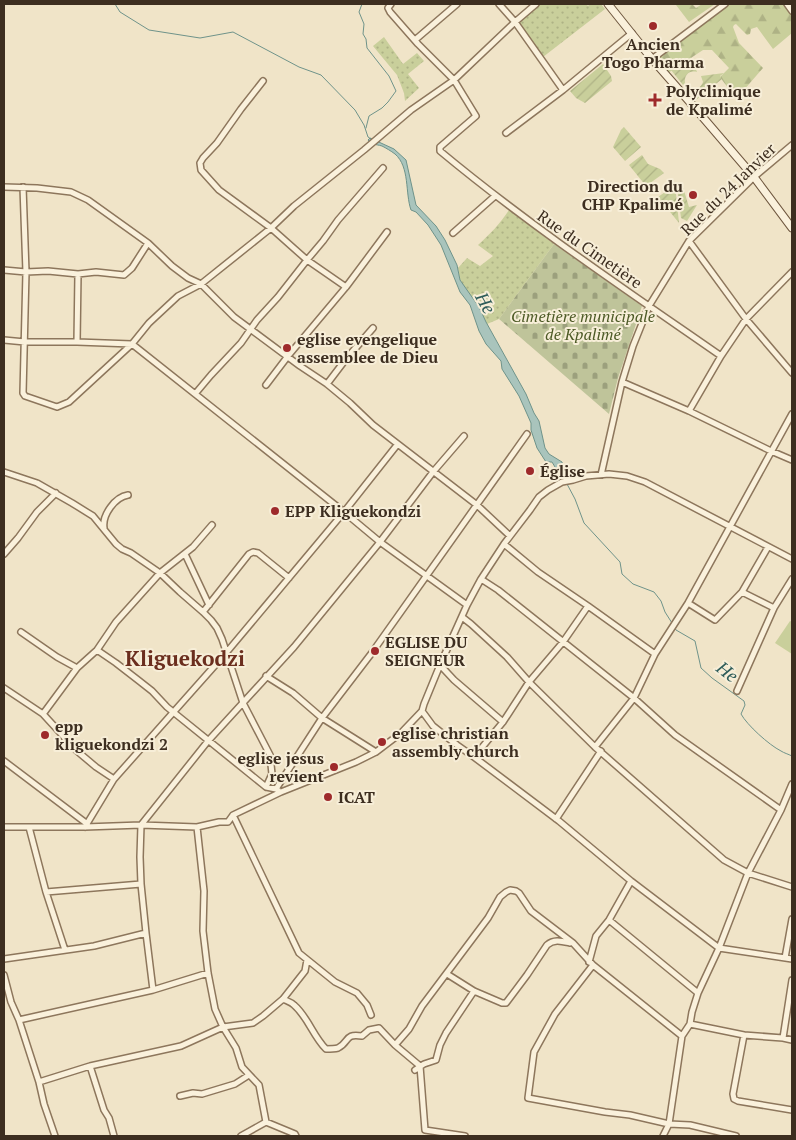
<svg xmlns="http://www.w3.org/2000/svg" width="796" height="1140" font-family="'PT Serif',serif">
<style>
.grass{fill:url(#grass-dots)}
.forest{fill:url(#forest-firs)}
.cemetery{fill:url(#cemetery-stones)}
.garden{fill:url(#garden-furrows)}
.pitch{fill:#c9cf9b}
.water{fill:#a9c4bc;stroke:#6f938a}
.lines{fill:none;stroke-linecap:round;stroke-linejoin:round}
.stream{stroke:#6f938a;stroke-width:1}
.minor-casing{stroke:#8d765c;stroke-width:8}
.secondary-casing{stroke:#6f573f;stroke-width:9}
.minor{stroke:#faf1dc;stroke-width:5}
.secondary{stroke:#faf1dc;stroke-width:7}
.poi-dot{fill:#9e2a2b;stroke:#f7eed8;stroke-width:2}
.labels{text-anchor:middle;stroke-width:4;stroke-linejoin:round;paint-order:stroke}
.poi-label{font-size:16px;font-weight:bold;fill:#3d2e20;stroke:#f7eed8;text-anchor:start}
.street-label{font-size:16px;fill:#3d2e20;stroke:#f7eed8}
.park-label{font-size:16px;font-style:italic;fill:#4d5a26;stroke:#f7eed8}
.water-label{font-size:18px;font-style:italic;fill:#2f5d5a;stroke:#f7eed8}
.district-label{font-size:21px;font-weight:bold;fill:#6b2e1e;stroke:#f7eed8}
</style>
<defs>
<pattern id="grass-dots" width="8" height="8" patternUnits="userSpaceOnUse" patternTransform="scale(1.25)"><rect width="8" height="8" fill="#c9cf9b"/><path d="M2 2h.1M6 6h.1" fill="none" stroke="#aeb285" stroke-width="1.8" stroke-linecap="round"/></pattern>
<pattern id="forest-firs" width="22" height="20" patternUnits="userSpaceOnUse" patternTransform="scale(1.25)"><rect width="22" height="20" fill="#c9cf9b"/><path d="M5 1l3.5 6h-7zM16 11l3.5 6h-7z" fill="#aeb285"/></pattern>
<pattern id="cemetery-stones" width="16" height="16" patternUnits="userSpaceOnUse" patternTransform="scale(1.25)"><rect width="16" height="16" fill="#bfc49a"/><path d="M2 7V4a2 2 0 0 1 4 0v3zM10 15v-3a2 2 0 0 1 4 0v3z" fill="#9ca07d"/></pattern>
<pattern id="garden-furrows" width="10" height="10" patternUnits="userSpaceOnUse" patternTransform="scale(1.25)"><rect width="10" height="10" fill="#c9cf9b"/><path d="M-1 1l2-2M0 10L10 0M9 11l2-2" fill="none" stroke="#aeb285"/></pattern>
</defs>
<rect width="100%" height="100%" fill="#f0e4c8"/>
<path class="grass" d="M532 4H586L588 6 590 4H601L605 9 543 57 513 20Z
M384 37 403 64 417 53 424 61 408 74 419 88 405 101 404 93 397 75 373 46Z
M509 210 554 244 499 319 487 324 482 314 460 280 458 268 467 258 480 266 493 256 478 245C490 234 500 224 509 210Z"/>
<path class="forest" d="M677 4H692L696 8 702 4H715L689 22 676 5Z
M730 4H783L792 15V33L773 49 757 27 751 29 750 34 747 35 736 24 734 25 733 27 739 43 763 68 736 99 720 77 729 68 712 50H703L668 73 659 62 660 55Z"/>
<path class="cemetery" d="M554 244 642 306 618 378 609 414 499 319Z"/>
<path class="garden" d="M691 57 697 72C689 70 684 75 685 83L683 85 671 70Z
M603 64 611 76 612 81 585 103 576 98 570 91Z
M724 73 720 76 722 79 696 100 685 87 687 86C693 91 700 90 703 82L701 76Z
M624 127 641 147 625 161 613 147 621 130Z
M642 155 648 164 660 169 664 173 646 186 629 165Z
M682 184 689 207 697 205 687 221 681 218 677 187Z
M675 185 679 223 658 197Z"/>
<path class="pitch" d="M790 621 792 622V654L775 643Z"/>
<path class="water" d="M370 138 394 149 406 160 416 205 436 226 445 240 457 265 460 280 479 307 486 322 526 394 534 413 539 421 545 448 549 454 562 462 564 470 558 472 552 462H546L537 448 531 430V423L519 396 502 369 501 361 486 344 479 331 470 305 460 292 441 245 428 225 416 212 411 210C405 193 410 167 395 154 391 151 386 148 382 146 375 144 372 145 368 140Z"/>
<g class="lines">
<path class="stream" d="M115 4 120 12 149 30 200 38 233 32 299 67 321 75 355 110 364 125 368 137 371 139
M362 4 359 12 364 24 363 34 366 39 367 48 389 76 396 91 388 102 382 108 369 116 366 128
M563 470 566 480
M567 484 575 499 584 523 620 562 622 574 633 584 654 592 661 601 665 612 672 623
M674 627 676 630 695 641 701 668 712 678 744 701 745 705 741 714C747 725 769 745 781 751 784 753 788 754 792 756"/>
<defs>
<path id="minor" d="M391 4 388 8 390 12 418 44 454 80 476 116 440 147V151C529 225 626 290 721 356
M499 4 515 22 563 90
M787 4 792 11
M415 40 457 4
M652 59 725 4
M506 133 563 90 632 33
M4 187 37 188 71 192 88 200 148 243 172 266 188 278 201 284 271 228 294 206 364 150 411 110 454 80 515 22 536 4
M23 187 26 272 23 393 25 396 57 407 69 402 132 344 149 323 178 296 201 284 234 317 300 366 327 384 350 403 373 425 477 505 510 536
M453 233 495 196
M689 241 746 319 792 373
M4 270 26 272 48 271 78 274 96 272 124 275 132 268 148 243
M346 287 307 260 323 241 338 220 383 168
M4 340 25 342H77L132 344 344 512 380 542 467 605
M77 342 78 274
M622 382 689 411 771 451 792 460
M327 384 346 359 373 328
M266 385 288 356 346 287 387 232
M195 394 211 375 241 343 257 320 278 297 307 260 271 228 219 190 201 170 200 163 203 158 217 143 241 109 263 81
M689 411 721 356 746 319 792 272
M4 472 37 483 72 503 93 516 116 544 122 549 131 553 160 573 180 592 203 612 211 620 217 628 222 639 243 703 270 755 272 774 266 787
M601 475 622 382 633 346 649 306 689 241 754 177 792 145
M104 528C102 515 115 497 128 495
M504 544 538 572 588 606
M4 554 18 538 37 512 56 493
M185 554 209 605
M481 579 498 590 634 698 675 735 781 810
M742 592 774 608
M688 603 715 620 742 592 768 547
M203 612 249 554 253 552 258 553 289 578
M462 617 471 624 507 657 529 682 595 747 724 860 748 873 792 887
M21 632 57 657 77 668
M97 650 116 663 138 680 152 691 167 707 266 787 276 789 278 790
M440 665 454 680 503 722
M266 676 293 693 322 718 376 752
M4 688 43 714 77 751 96 767 114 779
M737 691 774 608 792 579
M422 711 433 726 457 745 474 757 559 821 631 881 719 948 792 959
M43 714 77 668 97 650 116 622 160 573 193 547 212 525
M595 747 634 698 655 654 688 603 792 414
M474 757 503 722 529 682 563 642 588 606 655 654
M4 761 86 823
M276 789 322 718 371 654 527 434
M233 815 299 953 335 982 357 993 367 1005 371 1015
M556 819 601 751
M4 827H85L141 825 197 827 219 822H228L233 815 281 792 356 762 376 752 401 733 422 711 424 704 440 665 467 605 481 579 504 544 530 510 539 497 548 490 562 482 573 480 586 476 609 474 627 476 645 482 792 559
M29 827 46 892 65 950
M85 827 114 779 226 653 344 512 397 445
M197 827 204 891 203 931 208 973 215 1009 223 1027 236 1048 242 1067 259 1085 266 1122 295 1134 296 1136
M46 892 141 884
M609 920 698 993
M785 958 792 919
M4 959 94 946 146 933
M589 962 596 936 609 920 631 881
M593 965 555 1014 534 1052 528 1098 605 1112 630 1115 669 1124 690 1125 736 1136
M447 974 474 991
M4 975 11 1002 19 1020 39 1082 44 1104 55 1136
M153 990 146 933 141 884 140 857 141 825 208 741 294 647 380 542 433 472 464 436
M283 999C287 1001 291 1002 294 1005 308 1017 313 1036 326 1049 330 1049 334 1049 338 1048 350 1042 344 1033 362 1036L369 1030 379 1028 395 1045 420 1066 425 1130 465 1136
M19 1020 153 990 208 973
M690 1024 744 1035
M783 1038 792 980
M792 1040 783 1038 744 1035 733 1094 734 1099 738 1101 792 1110
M395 1045 409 1029 422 1006 488 918 500 897 506 892 510 890 516 891 519 893 531 911 573 943 593 965 682 1036
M90 1066 104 1110 109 1118 114 1136
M415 1070 424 1064 436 1060 440 1045 446 1033 474 991 502 1003H506L527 975 547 945C554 939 561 941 570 943
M39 1082 90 1066 181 1046 223 1027 253 1023 263 1016 283 999 305 971 307 960
M180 1096 193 1093 202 1094 235 1084 249 1075
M241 1136 266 1122
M663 1136 669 1124 682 1036 690 1024 692 1012 698 993 719 948 748 873 781 810 792 784"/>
<path id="secondary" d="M608 4 652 59 688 100 754 177 792 228"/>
</defs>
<use href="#minor" class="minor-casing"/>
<use href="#secondary" class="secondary-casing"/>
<use href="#minor" class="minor"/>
<use href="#secondary" class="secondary"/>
</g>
<g class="poi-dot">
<circle cx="653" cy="26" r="5"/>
<path d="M652.5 92.5h5v5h5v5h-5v5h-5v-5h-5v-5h5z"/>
<circle cx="693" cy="195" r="5"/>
<circle cx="287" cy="348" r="5"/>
<circle cx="530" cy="471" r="5"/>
<circle cx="275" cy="511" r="5"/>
<circle cx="375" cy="651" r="5"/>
<circle cx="45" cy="735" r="5"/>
<circle cx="382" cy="742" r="5"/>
<circle cx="334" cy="767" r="5"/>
<circle cx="328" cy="797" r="5"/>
</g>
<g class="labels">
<g class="poi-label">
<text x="653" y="50" text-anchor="middle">Ancien<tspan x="653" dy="18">Togo Pharma</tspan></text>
<text x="666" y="97">Polyclinique<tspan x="666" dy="18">de Kpalimé</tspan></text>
<text x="683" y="192" text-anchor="end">Direction du<tspan x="683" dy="18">CHP Kpalimé</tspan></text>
<text x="297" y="345">eglise evengelique<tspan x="297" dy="18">assemblee de Dieu</tspan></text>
<text x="540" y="477">Église</text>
<text x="285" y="517">EPP Kliguekondzi</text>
<text x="385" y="648">EGLISE DU<tspan x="385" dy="18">SEIGNEUR</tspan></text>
<text x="55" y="732">epp<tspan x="55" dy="18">kliguekondzi 2</tspan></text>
<text x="392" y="739">eglise christian<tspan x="392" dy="18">assembly church</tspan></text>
<text x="324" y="764" text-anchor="end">eglise jesus<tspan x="324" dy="18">revient</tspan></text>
<text x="338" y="803">ICAT</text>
</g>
<g class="street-label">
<text transform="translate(728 189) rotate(-44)" y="6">Rue du 24 Janvier</text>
<text transform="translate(590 249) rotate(35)" y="6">Rue du Cimetière</text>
</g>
<g class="park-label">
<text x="583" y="322">Cimetière municipale<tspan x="583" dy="18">de Kpalimé</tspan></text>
</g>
<g class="water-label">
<text transform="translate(485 303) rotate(61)" y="6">He</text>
<text transform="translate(727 672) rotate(38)" y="6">He</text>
</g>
<g class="district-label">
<text x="185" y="666">Kliguekodzi</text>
</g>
</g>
<rect width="796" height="1140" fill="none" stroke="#3d2e20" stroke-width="10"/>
</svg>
